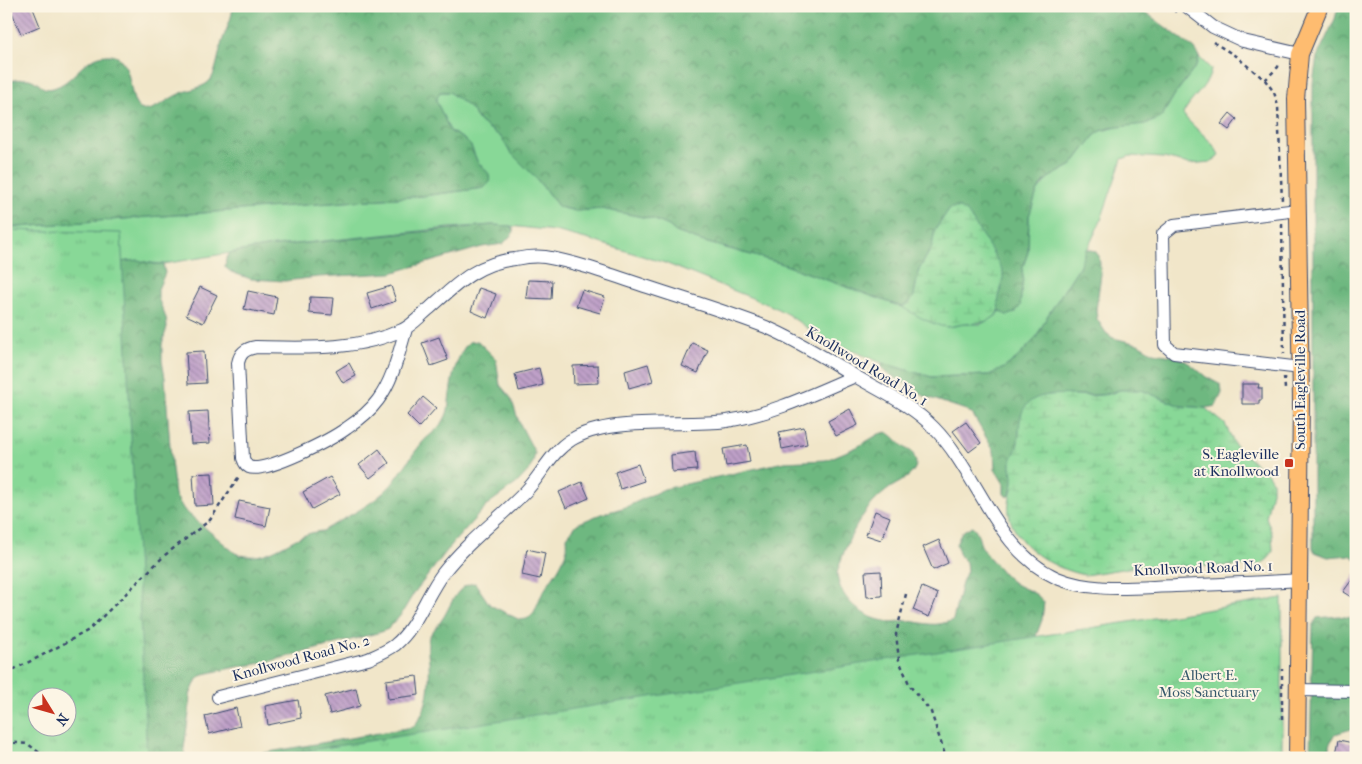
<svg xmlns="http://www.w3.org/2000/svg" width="1362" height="764" font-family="'IM FELL French Canon',serif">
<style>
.grass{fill:#88d897;stroke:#52847a}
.forest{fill:url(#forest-crowns);stroke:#44746f;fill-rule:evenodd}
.wetland{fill:url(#wetland-marsh);stroke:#52847a}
.park{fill:url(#park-tufts);stroke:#52847a;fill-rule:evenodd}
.building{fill:url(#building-back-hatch)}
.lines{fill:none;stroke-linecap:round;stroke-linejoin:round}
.minor-casing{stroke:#3b4a6e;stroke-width:14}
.major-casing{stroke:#3b4a6e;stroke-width:18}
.path{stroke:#3b4a6e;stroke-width:2.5;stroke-dasharray:4 4;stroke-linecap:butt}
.minor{stroke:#fff;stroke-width:12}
.major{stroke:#febc70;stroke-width:16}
.poi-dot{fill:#c8321e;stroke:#fcf5e5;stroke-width:2}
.labels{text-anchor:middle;stroke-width:4;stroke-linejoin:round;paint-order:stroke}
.street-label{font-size:15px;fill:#1b2f5e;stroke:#fcf5e5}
.poi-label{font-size:15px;fill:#1b2f5e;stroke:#fcf5e5;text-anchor:end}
.park-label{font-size:15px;fill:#36596c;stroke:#fcf5e5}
</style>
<defs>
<pattern id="forest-crowns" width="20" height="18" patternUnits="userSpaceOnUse" patternTransform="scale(1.25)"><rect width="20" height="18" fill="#6eb880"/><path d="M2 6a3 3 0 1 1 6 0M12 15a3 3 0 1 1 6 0" fill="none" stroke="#5a966c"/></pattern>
<pattern id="wetland-marsh" width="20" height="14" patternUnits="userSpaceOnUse" patternTransform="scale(1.25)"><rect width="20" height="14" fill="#88d897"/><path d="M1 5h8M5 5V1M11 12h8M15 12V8" fill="none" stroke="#75ba85"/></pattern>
<pattern id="park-tufts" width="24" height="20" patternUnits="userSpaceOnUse" patternTransform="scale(1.25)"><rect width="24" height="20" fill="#88d897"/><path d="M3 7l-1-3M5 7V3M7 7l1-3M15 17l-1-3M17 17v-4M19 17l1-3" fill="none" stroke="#75ba85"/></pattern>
<pattern id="building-back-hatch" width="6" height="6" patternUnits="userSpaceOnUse" patternTransform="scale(1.25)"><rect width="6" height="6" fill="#bfa0c8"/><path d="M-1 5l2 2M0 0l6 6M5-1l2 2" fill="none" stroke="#9a83a6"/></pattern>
</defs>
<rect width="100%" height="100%" fill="#fcf5e5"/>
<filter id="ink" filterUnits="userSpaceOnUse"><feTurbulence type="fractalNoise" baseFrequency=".02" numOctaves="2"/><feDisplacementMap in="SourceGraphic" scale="10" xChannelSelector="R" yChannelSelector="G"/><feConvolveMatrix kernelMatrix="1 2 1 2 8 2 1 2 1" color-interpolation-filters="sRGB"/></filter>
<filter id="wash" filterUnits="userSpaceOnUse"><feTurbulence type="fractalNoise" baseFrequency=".0096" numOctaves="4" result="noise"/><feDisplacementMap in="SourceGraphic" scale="20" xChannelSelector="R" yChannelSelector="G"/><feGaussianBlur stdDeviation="1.12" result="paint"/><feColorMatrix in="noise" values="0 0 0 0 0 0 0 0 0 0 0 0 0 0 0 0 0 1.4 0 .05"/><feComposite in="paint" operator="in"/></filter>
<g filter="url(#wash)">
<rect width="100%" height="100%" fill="#f1e6c9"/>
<path class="grass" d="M1199 57 1211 69C1210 85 1189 100 1183 114 1193 129 1212 138 1219 155L1217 158 1210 162 1189 164 1164 158 1130 156 1122 159 1101 220 1079 267 1048 315 1036 338 1017 358 1004 368 989 375 931 377 882 363 822 338 787 314 772 306 665 263 590 240 555 231 510 226 492 225 449 228 266 247 163 264 129 261 6 274V228L422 196 484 188 489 174 477 161 471 146 465 140 450 131 435 100 440 92H449L470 108 480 122 501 137 510 152 535 177 559 207 576 211 602 209 653 219 669 226 676 232 701 241 780 263 902 307 940 325 948 327 964 324H981L996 316 999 311 1007 315 1023 278 1022 269 1028 252 1029 216 1037 192 1048 178 1072 165 1094 136 1101 131 1162 116 1175 94 1197 65Z"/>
<path class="forest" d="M233 6H1137L1195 49 1199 57 1197 65 1175 94 1162 116 1154 121 1145 124 1110 128 1101 131 1094 136 1072 165 1048 178 1041 185 1037 192 1029 216 1028 252 1022 269 1023 278 1020 306 1015 313 1007 315 999 311 997 303 1002 287 950 208 935 230 932 247 919 270 914 296 909 303 902 307 780 263 701 241 676 232 669 226 653 219 602 209 576 211 559 207 535 177 510 152 501 137 480 122 470 108 449 92H440L436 100 450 131 465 140 471 146 477 161 489 174 490 182 484 188 422 196 6 228V81C13 81 23 78 29 79 41 82 41 93 56 87 76 80 85 53 111 55 137 58 125 106 143 110 153 112 168 99 177 95 186 90 206 88 211 79 217 71 219 49 223 39 227 27 232 19 233 6Z
M1356 6V559L1350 555 1328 557 1315 552 1313 548V83L1317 57 1335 19 1338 7Z
M492 225 510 226 513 228 514 232 503 244 482 247 391 273 318 277 285 281 251 279 231 272 225 267 226 259 230 253 266 247Z
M1086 249 1095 251 1099 256 1101 274 1096 310 1097 319 1106 333 1113 338 1138 344 1153 353 1179 357 1193 366 1206 377 1221 385 1222 393 1216 406 1205 408 1180 406 1141 390H1120L1102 395H1048L1020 421 1018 446 1011 461V470L1014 478 1010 495 1007 497 1004 494V484L995 469 994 451 973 415 966 410 924 396 910 385 902 382 887 373 881 366 882 363 932 377 989 375 1004 368 1017 358 1036 338 1048 315 1079 267Z
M138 260 154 264H163L165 273 158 289V298L166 318 167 327 162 344V361L165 378 171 460 175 495 184 510 235 553C268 567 292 532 323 531 345 517 374 505 392 484 402 472 410 457 421 444 428 435 439 430 444 420 450 409 448 405 450 394 452 377 457 354 469 342L478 341 496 359 500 385 511 398 519 422 535 453 533 462 529 470 517 483 488 504 453 543 414 593 400 616 388 629 381 632 263 663 236 667 204 674 197 679 190 695 189 713 184 748 185 758H6V274ZM38 696H68V726H38Z
M887 432C897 438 901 447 912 452 915 458 918 464 914 470 908 480 894 484 886 491 861 510 846 542 837 573 838 597 862 618 885 621 893 623 901 620 908 621 928 623 933 628 953 620L962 582 967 571 966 562 960 556 956 544 962 532 972 526C979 531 978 540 982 547 986 554 992 561 997 566 1002 572 1008 579 1014 583 1026 591 1033 589 1044 602L1042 620 990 758H235L413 727C429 710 430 683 429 661 428 654 427 644 429 637 432 631 439 625 443 618 452 604 456 585 475 583L490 605 520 620C523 619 526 620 528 618 535 615 537 604 540 598 550 578 570 560 567 537L577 524 601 514 626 507 664 489 784 462 826 460 857 447 879 434Z
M1339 616 1356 619V731L1351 729 1335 734 1329 745 1330 758H1310L1313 625 1317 618Z"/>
<path class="wetland" d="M950 208H959L967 212C973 222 1002 265 1003 273 1004 286 996 298 999 311 991 324 977 323 964 324 956 325 949 328 941 326 927 322 914 314 902 307L909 303 914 296 919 270 932 247 935 230Z
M1120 390H1141L1180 406 1205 408 1225 424 1236 447 1268 474 1272 481V491L1266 517 1272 534 1273 551 1268 559 1261 564 1252 566H1140L1085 575C1055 570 1014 546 1009 514 1007 502 1013 491 1013 480 1014 474 1010 468 1011 461 1013 455 1017 450 1018 443 1020 429 1017 411 1031 401 1048 389 1082 398 1102 395 1108 395 1115 392 1120 390Z"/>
<path class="park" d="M6 230 121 233 147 758H6ZM38 696H68V726H38Z
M1282 598V758H260Z"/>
<g id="blocks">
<path class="building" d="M19 6H32L40 26 21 34 11 10Z
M1230 113 1237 119 1229 130 1221 124Z
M528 280 552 281 551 299 526 298Z
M391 286 396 301 372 309 367 293Z
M200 287 217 295 203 323 186 315Z
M479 288 496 294 487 318 471 311Z
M582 290 605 297 600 313 576 306Z
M248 291 277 297 274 315 244 309Z
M310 297 334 298 332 315 309 313Z
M439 337 448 360 431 366 422 343Z
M692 343 708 350 698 373 682 366Z
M204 351 206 383 188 384 186 352Z
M349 363 356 376 343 383 336 371Z
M648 364 653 381 629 388 625 371Z
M598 365 599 383 574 384 573 366Z
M539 368 543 385 519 391 515 374Z
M1242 384H1259L1258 388H1262V400H1259V404H1242Z
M423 397 436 408 419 427 407 415Z
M850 409 858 425 836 436 828 421Z
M208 411 210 443 191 444 189 412Z
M966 422 981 443 969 452 953 431Z
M804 427 807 444 782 449 779 432Z
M747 445 750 462 726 466 723 449Z
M379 449 389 463 370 478 359 465Z
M695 452 697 470 672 472 671 455Z
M638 464 644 481 620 489 615 472Z
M212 473 214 505 195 506 193 474Z
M330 477 340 494 312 509 303 492Z
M582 482 589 498 566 508 559 492Z
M239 501 270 507 266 526 235 519Z
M875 511 890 517 881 540 866 535Z
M939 540 948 563 933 570 923 547Z
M527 549 545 553 540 579 522 575Z
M881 571 882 596 867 597 865 572Z
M1356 574V600L1343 592Z
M922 587 938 594 929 617 913 610Z
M417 676 419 695 388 699 386 680Z
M356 688 360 706 330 714 325 696Z
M298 700 301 718 268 725 265 706Z
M236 708 240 726 209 734 205 716Z
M1339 740 1353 743 1350 758H1335Z"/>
</g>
</g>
<g filter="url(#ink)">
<use href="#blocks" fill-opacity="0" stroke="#3b4a6e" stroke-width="1"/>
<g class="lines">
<defs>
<path id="minor" d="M1186 6 1213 27 1243 41 1300 54
M1298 210 1174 225 1163 234 1165 345 1174 353 1301 368
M406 329C399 352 393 380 378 400 370 411 359 420 347 428 332 439 265 474 249 467 245 465 244 461 243 458L238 363C240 353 245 349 256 347 304 348 357 351 402 330 412 326 421 315 430 308 457 284 477 263 515 259 525 257 535 256 545 257 580 263 614 276 648 287 687 300 728 312 766 327 797 340 826 359 855 376 882 392 912 405 934 428 979 474 996 551 1057 578 1092 593 1137 587 1175 586 1216 584 1258 583 1300 580
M1298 690 1356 691
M218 697 368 659C377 655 387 651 395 645 417 627 426 595 443 573 467 542 499 519 526 491 542 474 551 452 571 440 608 416 682 427 727 421 772 414 813 394 855 376"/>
<path id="major" d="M1297 758 1301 401 1296 99 1300 54 1320 6"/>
</defs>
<use href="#minor" class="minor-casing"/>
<use href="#major" class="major-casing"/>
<path class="path" d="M1168 6 1176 12
M1213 42 1234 55 1265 80 1274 92 1278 106 1282 201
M1265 80 1278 67 1279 62
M1282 224 1284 354
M1284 377 1285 389
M906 594 896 634 899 660 910 686 931 712 946 758
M6 673 39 657 89 630 165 555 210 520 240 475
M1282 719V669
M6 742 28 744 46 758"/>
<use href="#minor" class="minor"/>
<use href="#major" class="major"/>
</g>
</g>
<rect class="poi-dot" x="1284" y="458" width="10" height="10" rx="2.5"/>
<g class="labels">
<g class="street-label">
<text transform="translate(867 366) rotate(31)" y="5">Knollwood Road No. 1</text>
<text transform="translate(1300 380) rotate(-90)" y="5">South Eagleville Road</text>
<text transform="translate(1203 568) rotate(-2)" y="5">Knollwood Road No. 1</text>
<text transform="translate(301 658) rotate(-15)" y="5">Knollwood Road No. 2</text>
</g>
<g class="poi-label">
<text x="1279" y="459">S. Eagleville<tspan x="1279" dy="17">at Knollwood</tspan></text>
</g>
<g class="park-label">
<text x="1209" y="680">Albert E.<tspan x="1209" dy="17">Moss Sanctuary</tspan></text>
</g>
</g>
<rect width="1362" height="764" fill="none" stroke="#fcf5e5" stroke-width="25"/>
<g transform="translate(52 712) rotate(127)"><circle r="24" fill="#fcf5e5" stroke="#a2a6af"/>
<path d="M0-4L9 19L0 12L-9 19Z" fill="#c8321e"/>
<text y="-8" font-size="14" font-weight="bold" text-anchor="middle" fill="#1b2f5e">N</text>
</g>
</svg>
